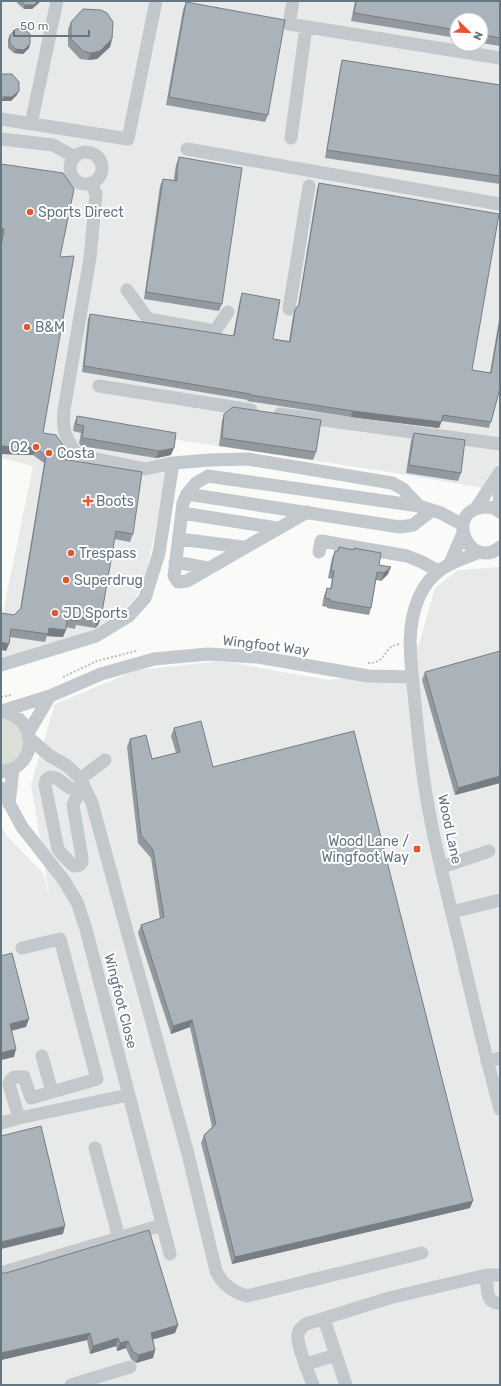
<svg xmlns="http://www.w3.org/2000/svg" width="501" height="1386" font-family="Rubik,sans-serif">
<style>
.built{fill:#e8e9e9;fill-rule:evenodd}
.green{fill:#dadfd7}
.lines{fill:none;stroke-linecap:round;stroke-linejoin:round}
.path{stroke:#bbbfc2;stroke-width:2;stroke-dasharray:2 2;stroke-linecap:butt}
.minor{stroke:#c3c8cc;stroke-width:13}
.wall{fill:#929a9f}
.shaded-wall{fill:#777d82}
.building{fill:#aab3b9;stroke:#777d82}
.poi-dot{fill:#e4572e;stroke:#fff;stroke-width:1.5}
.labels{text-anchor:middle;stroke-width:4;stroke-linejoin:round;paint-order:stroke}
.poi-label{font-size:14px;fill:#657683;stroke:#fff;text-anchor:start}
.street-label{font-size:14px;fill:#657683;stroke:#fff}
</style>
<rect width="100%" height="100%" fill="#fafaf8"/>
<path class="built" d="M1 1H500V491L395 473 115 430 173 440 145 581 135 599 109 624 1 663V613H3L33 466 1 458ZM457 20H481V44H457Z
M500 567V1385H1V826L7 836 43 873 49 895 31 784 55 704 137 670 222 661 328 680 406 672 420 640 435 588 458 570Z"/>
<path class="green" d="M1 715 17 723 25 740 20 757 1 768Z"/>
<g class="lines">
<path class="path" d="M368 663C388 663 382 647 399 644
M63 677 97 661 136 651
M1 697 12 695"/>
<path class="minor" d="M293 1 289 24 500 58
M1 119 128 139 156 1
M31 124 57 1
M291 138 306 27
M1 139 53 145 75 157
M187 149 500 204
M70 168a16 16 0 1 1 32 0a16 16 0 1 1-32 0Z
M91 183 96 194 90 258 64 410C62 430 65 436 76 453L88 457 145 469 173 463 210 460 248 459 392 483 403 489 419 506 441 513 463 525
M127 290 148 319 215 331 228 312
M289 309 309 186
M99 386 251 410
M280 414 500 444
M187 494 196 483 208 476 419 506
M476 508 500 472
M499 511 500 482
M307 512 187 581 178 582 174 576 183 503 187 494 400 527 413 525 431 511
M500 512C494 507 487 506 479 508 445 516 471 571 500 547
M182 513 277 528
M179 539 243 547
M319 552 321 541 407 556 422 562 438 571
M480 552C453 562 432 568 419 597 404 631 412 668 415 704 418 734 421 764 426 794 434 844 447 893 459 942 472 998 485 1054 500 1109
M175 562 208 568
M450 563 463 533
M1 665 96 636 129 616 145 598 159 553 173 463
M1 711C40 718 38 768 1 772
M2 711 50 696 101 674 154 659 208 654 258 657 368 676 412 677
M28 733 50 696
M29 738 50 756 66 765 80 778 92 803 188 1154 216 1271C222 1284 233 1292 247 1296L422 1253
M50 777C60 777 62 784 70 788 75 791 80 790 86 790L76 798 73 805 82 858V862L80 865 74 866C68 861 63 856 58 849L45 785 46 780Z
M80 779 105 760
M1 788 22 827 63 879 77 902 86 929 170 1254
M9 804 13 769
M442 867 489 851
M452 912 500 900
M42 1056 52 1092
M487 1062 500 1058
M19 1118 9 1084 10 1081 14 1077H24L31 1098 97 1079 60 939 22 948
M1 1123 19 1118 128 1095
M95 1148 119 1238
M1 1273 162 1225
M487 1275C487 1286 485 1304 500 1303
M324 1319 346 1385
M306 1364 336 1355
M71 1385 130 1367
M313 1385C309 1374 296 1344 298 1334 299 1329 302 1327 306 1324L389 1298 487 1275H500"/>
</g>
<path class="wall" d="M18 1H40L39 3 32 9H24L17 3Z
M355 1H500V46L481 43V20H457V38L351 21Z
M186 2 268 115 265 122 166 105 183 10Z
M71 22 112 39 110 47 97 59 88 60 80 59 68 46V29Z
M10 35 30 44 29 48 23 54 14 53 8 48V39Z
M342 60 500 85V184L325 158 340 68Z
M179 157 222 304 219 311 144 299 160 186 163 179 174 180V177L176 165Z
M1 164 60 257 43 433 62 459 133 534 130 542 114 539 101 618 98 625 95 628 76 625 75 629 66 627 63 637 47 636 45 642 10 637 6 651 14 615 20 610 44 463 33 455 1 454Z
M319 183 472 370 490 373 500 314V388L489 428 442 421 439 428 351 417 247 401 248 400 82 372 88 319 90 314 233 336 240 299 242 293 273 339 289 341 293 316 295 310 298 307 317 189Z
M224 414 316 452 313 460 219 446 222 421Z
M77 416 171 455 156 458 81 446 79 443 81 433 73 431 74 424Z
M414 433 461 473 458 481 406 473 411 441Z
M339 547 354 550V548L379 565 388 574 381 581 376 580 371 608 369 615 327 608V607L322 606 324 596 327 588 330 589 332 579 328 578 332 558 335 551H338Z
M425 672 500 783 455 795 422 680Z
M174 728 213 767 470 1208 232 1264 201 1143 204 1135 212 1127 190 1027 171 1034 138 933 141 925 160 919 151 858 138 843 127 747 130 739 152 759 176 753 171 736Z
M1 1273H2L178 1325 175 1333 153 1339 155 1350 153 1358 136 1363 131 1359 126 1348 117 1351 116 1346 90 1354 87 1340 1 1360Z"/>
<path class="shaded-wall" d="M38 1H40L39 3 32 9H24L25 5Z
M112 39 110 47 97 59 88 60 91 53Z
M30 44 29 48 23 54 14 53 16 49Z
M19 91 17 95 11 101H1L3 97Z
M1 229H4L1 237Z
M353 411 441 422 439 428 351 417Z
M1 446 36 448 33 455 1 454Z
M174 448 171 455 156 458 159 451Z
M391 567 388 574 381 581 384 573Z
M101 618 98 625 95 628 97 620Z
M49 628 66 630 63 637 47 636Z
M1 642 9 644 6 651 1 650Z
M500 776V783L455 795 458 788Z
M29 1019 26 1027 7 1032 10 1024Z
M192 1020 190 1027 171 1034 173 1026Z
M16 1049 14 1057 1 1060V1053Z
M473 1201 470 1208 232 1264 235 1257Z
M65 1226 63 1234 1 1249V1242Z
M178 1325 175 1333 148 1341 151 1333Z
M90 1333 87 1340 1 1360V1353Z
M118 1338 116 1346 90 1354 93 1346Z
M128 1341 126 1348 117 1351 120 1343Z
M155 1350 153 1358 136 1363 139 1355Z"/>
<path class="building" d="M21 1H38L34 5H25Z
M356 1H500V38L481 34V20H457V30L354 13Z
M186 2 285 20 268 115 169 97Z
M83 9 101 10 107 13 113 22 112 39 100 51 91 53 83 51 71 39V22Z
M16 29H24L30 34V44L24 50 16 49 10 44V35Z
M342 60 500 85V176L327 150Z
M3 74H12L19 82V91L12 97H3L1 96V75Z
M179 157 242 168 222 304 146 292 163 179 177 181V169Z
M1 164 63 173 74 189 60 257 74 256 43 433 56 435 63 445 62 459 142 472 133 534 116 531 101 618 97 620 78 617V621L67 619 66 630 49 628 48 634 11 629 9 644 1 642V613L14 615 21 608 46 456 36 448 1 446V247L4 229H1Z
M319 183 499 214 472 370 491 373 500 321V388L491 422 443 415 441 422 353 411 250 395V394L84 366 90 314 234 336 242 293 280 300 273 339 290 342 295 310 299 304Z
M233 407 321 420 316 452 222 438 224 414Z
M77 416 176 433 174 448 159 451 84 438 82 436 84 426 76 424Z
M414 433 465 440 461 473 409 465Z
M339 547 354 550V548L381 553 379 565 391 567 384 573 377 572 371 608 330 601V599L325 598 327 588 331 589 334 571H331L333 560 335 551H338Z
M500 651V776L458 788 425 672Z
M201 721 213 767 354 731 473 1201 235 1257 204 1135 216 1124 192 1020 173 1026 141 925 164 917 153 850 141 835 130 739 146 735 152 759 180 752 174 728Z
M12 953 29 1019 10 1024 16 1049 1 1053V956Z
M41 1126 65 1226 1 1242V1136Z
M149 1230 178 1325 151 1333 155 1350 139 1355 133 1352 128 1341 120 1343 118 1338 93 1346 90 1333 1 1353V1273H6Z"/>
<g class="poi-dot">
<circle cx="30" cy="212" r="4"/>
<circle cx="27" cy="327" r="4"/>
<circle cx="36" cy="447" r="4"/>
<circle cx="49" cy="453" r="4"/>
<path d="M86 495h4v4h4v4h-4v4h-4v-4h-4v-4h4z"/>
<circle cx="71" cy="553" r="4"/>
<circle cx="66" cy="580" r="4"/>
<circle cx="55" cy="613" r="4"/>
<rect x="413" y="845" width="8" height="8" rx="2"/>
</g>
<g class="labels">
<g class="poi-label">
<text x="38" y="217">Sports Direct</text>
<text x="35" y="332">B&amp;M</text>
<text x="28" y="452" text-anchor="end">O2</text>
<text x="57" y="458">Costa</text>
<text x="96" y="506">Boots</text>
<text x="79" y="558">Trespass</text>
<text x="74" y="585">Superdrug</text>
<text x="63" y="618">JD Sports</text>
<text x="409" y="846" text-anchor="end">Wood Lane /<tspan x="409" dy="16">Wingfoot Way</tspan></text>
</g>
<g class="street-label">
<text transform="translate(266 645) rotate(7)" y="5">Wingfoot Way</text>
<text transform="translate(450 829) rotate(78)" y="5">Wood Lane</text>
<text transform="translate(121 1001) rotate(76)" y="5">Wingfoot Close</text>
</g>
</g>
<rect width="501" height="1386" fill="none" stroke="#657683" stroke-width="4"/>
<g transform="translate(469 32) rotate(113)"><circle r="19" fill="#ffffff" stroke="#c1c8cd"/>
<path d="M0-3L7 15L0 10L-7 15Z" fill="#e4572e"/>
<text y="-6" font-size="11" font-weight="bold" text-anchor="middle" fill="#657683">N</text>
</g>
<path d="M14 30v6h75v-6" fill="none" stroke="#657683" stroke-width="2"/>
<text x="20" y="30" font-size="12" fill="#657683" stroke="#ffffff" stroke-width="3" paint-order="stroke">50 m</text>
</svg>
